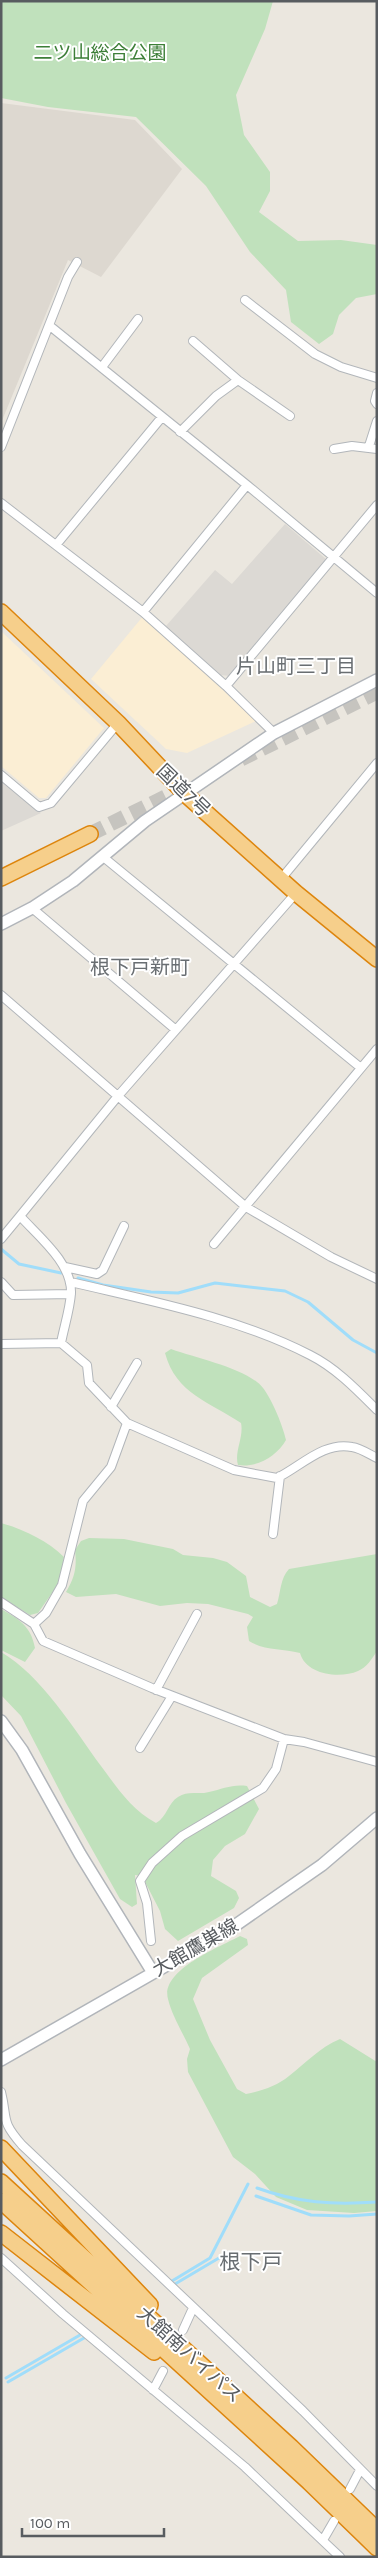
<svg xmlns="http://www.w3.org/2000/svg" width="378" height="2558" font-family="Karla,'Noto Sans JP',sans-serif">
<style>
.commercial{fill:#fbeed4}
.industrial{fill:#dcd9d4}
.education{fill:#ddd8d0}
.green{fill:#c0e1bc}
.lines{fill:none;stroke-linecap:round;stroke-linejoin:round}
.stream{stroke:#a0ddfa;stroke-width:3}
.highway-tunnel{stroke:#c6c4bf;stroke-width:15;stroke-dasharray:15 8;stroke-linecap:butt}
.street-casing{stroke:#b2b6ba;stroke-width:10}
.secondary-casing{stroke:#b1b5ba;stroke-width:14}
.highway-casing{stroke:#dd850d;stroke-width:18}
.street{stroke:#fff;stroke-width:8}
.secondary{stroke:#fff;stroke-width:11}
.highway{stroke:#f6cf8b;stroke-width:15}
.labels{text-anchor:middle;stroke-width:4;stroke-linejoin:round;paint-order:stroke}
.park-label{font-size:19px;fill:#3d7f38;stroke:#fff}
.street-label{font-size:19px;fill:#585c60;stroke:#fff}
.neighbourhood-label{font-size:20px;fill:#696e72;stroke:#fff}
.quarter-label{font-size:21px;fill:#696e72;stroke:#fff}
</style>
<rect width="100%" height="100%" fill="#ebe7df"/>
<path class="commercial" d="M144 615 256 721 187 753 166 749 91 679Z
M1 631 104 728 46 798H39L1 766Z"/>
<path class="industrial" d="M285 524 327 560 230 676 221 675 166 626 215 570 232 584Z
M1 779 41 813 1 831Z"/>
<path class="education" d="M1 103 135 120 182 169 101 277 68 260 1 423Z"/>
<path class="green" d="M1 1H273L265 29 236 95 244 135 270 172V191L259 212 298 241 341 240 377 245V294L356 298 339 315 333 334 319 344 291 322 286 290 250 252 206 186 136 117 48 107 1 98Z
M171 1349C196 1358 236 1366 257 1382 269 1390 283 1426 286 1440 277 1456 257 1468 238 1465 234 1452 244 1437 241 1423 210 1402 176 1394 165 1353Z
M1 1523C23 1529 48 1541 64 1557L59 1583 38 1613 30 1615 1 1597Z
M89 1538 124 1539 173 1549 183 1555 213 1558 227 1562 246 1576 250 1597 270 1607 277 1604C281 1591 280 1579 289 1569L377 1554V1651C372 1659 366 1668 358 1671 340 1679 306 1675 300 1653 282 1648 265 1651 249 1641L247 1627 253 1617 248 1614 208 1604 187 1603 160 1606 116 1594 76 1597 66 1592C75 1577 77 1567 75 1550L81 1541Z
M1 1609C19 1619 31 1626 35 1648L25 1662 1 1650Z
M1 1652C41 1675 74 1729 101 1766 118 1789 131 1809 156 1823 167 1817 168 1803 178 1797 188 1790 198 1795 209 1792 223 1789 232 1784 247 1786L259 1809 245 1834 225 1846 213 1860 211 1876 236 1891 239 1898 234 1908 178 1941 165 1929 160 1911 142 1876 135 1875 137 1904 132 1907 120 1899 66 1803 21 1716 1 1695Z
M240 1936 247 1939 248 1945 202 1978 193 1999 210 2040 237 2089 246 2094C261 2091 277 2086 289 2076 307 2062 319 2048 340 2039L377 2062V2211L354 2213 307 2210 276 2197 255 2174 233 2157 188 2072 187 2059 190 2049C183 2033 172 2016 168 1999 160 1970 220 1947 240 1936Z"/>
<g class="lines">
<path class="stream" d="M1 1249 19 1264 61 1273
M78 1278 103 1285 151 1292 178 1293 215 1283 285 1291 308 1302 353 1340 377 1353
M257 2188C298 2203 333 2205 377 2202
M256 2196 311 2215 349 2216 377 2214
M172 2281 210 2258 248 2184
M175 2284 224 2255
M6 2378 80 2335
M8 2382 84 2338"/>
<path class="highway-tunnel" d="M241 759 377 692
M90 834 192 784"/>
<defs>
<path id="street" d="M245 300 315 354 341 367 377 378
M50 326 247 485 377 593
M193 341 238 380 290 416
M102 367 138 319
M377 393 375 401 377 404
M180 432 216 396 238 380
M369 446 377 421
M1 447 68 277 77 262
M334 449 352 446 377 449
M1 503 143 612 226 686 274 733
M56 545 162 417
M143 612 247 485
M226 686 377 505
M1 775 39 807 51 803 118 723
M102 856 361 1068
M281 879 377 763
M296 893 118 1096 20 1216C39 1237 72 1263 71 1293 70 1309 64 1327 61 1343L87 1365 89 1383 127 1423 234 1470 277 1478C300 1467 324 1441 352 1447 360 1448 369 1454 377 1458
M32 908 176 1030
M1 995 246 1207 331 1257 377 1279
M1 1239 20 1216
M214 1244 377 1049
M65 1267 97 1274 103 1270 124 1226
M1 1282 13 1295 71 1294
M71 1282C150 1301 236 1317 310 1355 336 1368 357 1390 377 1410
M1 1344 61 1343
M111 1407 137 1363
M273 1534 280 1476
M1 1602 34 1624 43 1641 152 1688 284 1739 304 1742 377 1762
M34 1624 46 1613 62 1585 83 1501 111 1467 127 1423
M156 1690 197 1614
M140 1748 172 1696
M151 1941 147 1903 140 1881 152 1863 182 1836 263 1788 276 1769 284 1739
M1 2092C8 2120 0 2120 22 2145L303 2411 377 2486
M1 2258 63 2314 245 2467 340 2557
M183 2330 193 2308
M153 2390 163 2371
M350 2489 360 2470
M323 2540 334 2521"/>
<path id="secondary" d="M1 924 32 908 73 881 145 821 274 733 377 680
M1 1721 22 1750 80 1854 152 1971
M1 2060 230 1929 322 1865 377 1818"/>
<path id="highway" d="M1 612 118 723 184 793 296 893 377 959
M1 878 90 834
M1 2148 150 2305
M1 2182 291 2447 377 2530
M1 2201 309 2482 377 2548
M1 2233 154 2352"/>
</defs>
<use href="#street" class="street-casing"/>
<use href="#secondary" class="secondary-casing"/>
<use href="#highway" class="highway-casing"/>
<use href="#street" class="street"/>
<use href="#secondary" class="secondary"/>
<use href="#highway" class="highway"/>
</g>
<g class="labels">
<g class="park-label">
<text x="100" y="59">二ツ山総合公園</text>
</g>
<g class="street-label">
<text transform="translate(184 790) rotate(44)" y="7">国道7号</text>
<text transform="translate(195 1947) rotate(-30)" y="7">大館鷹巣線</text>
<text transform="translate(190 2354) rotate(42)" y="7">大館南バイパス</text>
</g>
<g class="neighbourhood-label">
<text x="296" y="673">片山町三丁目</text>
<text x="140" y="974">根下戸新町</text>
</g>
<g class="quarter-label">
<text x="251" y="2269">根下戸</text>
</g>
</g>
<rect width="378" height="2558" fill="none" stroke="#585c60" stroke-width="5"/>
<path d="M22 2528v8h142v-8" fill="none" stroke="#585c60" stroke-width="2.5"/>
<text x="30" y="2528" font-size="15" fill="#585c60" stroke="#ffffff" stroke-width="4" paint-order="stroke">100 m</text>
</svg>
